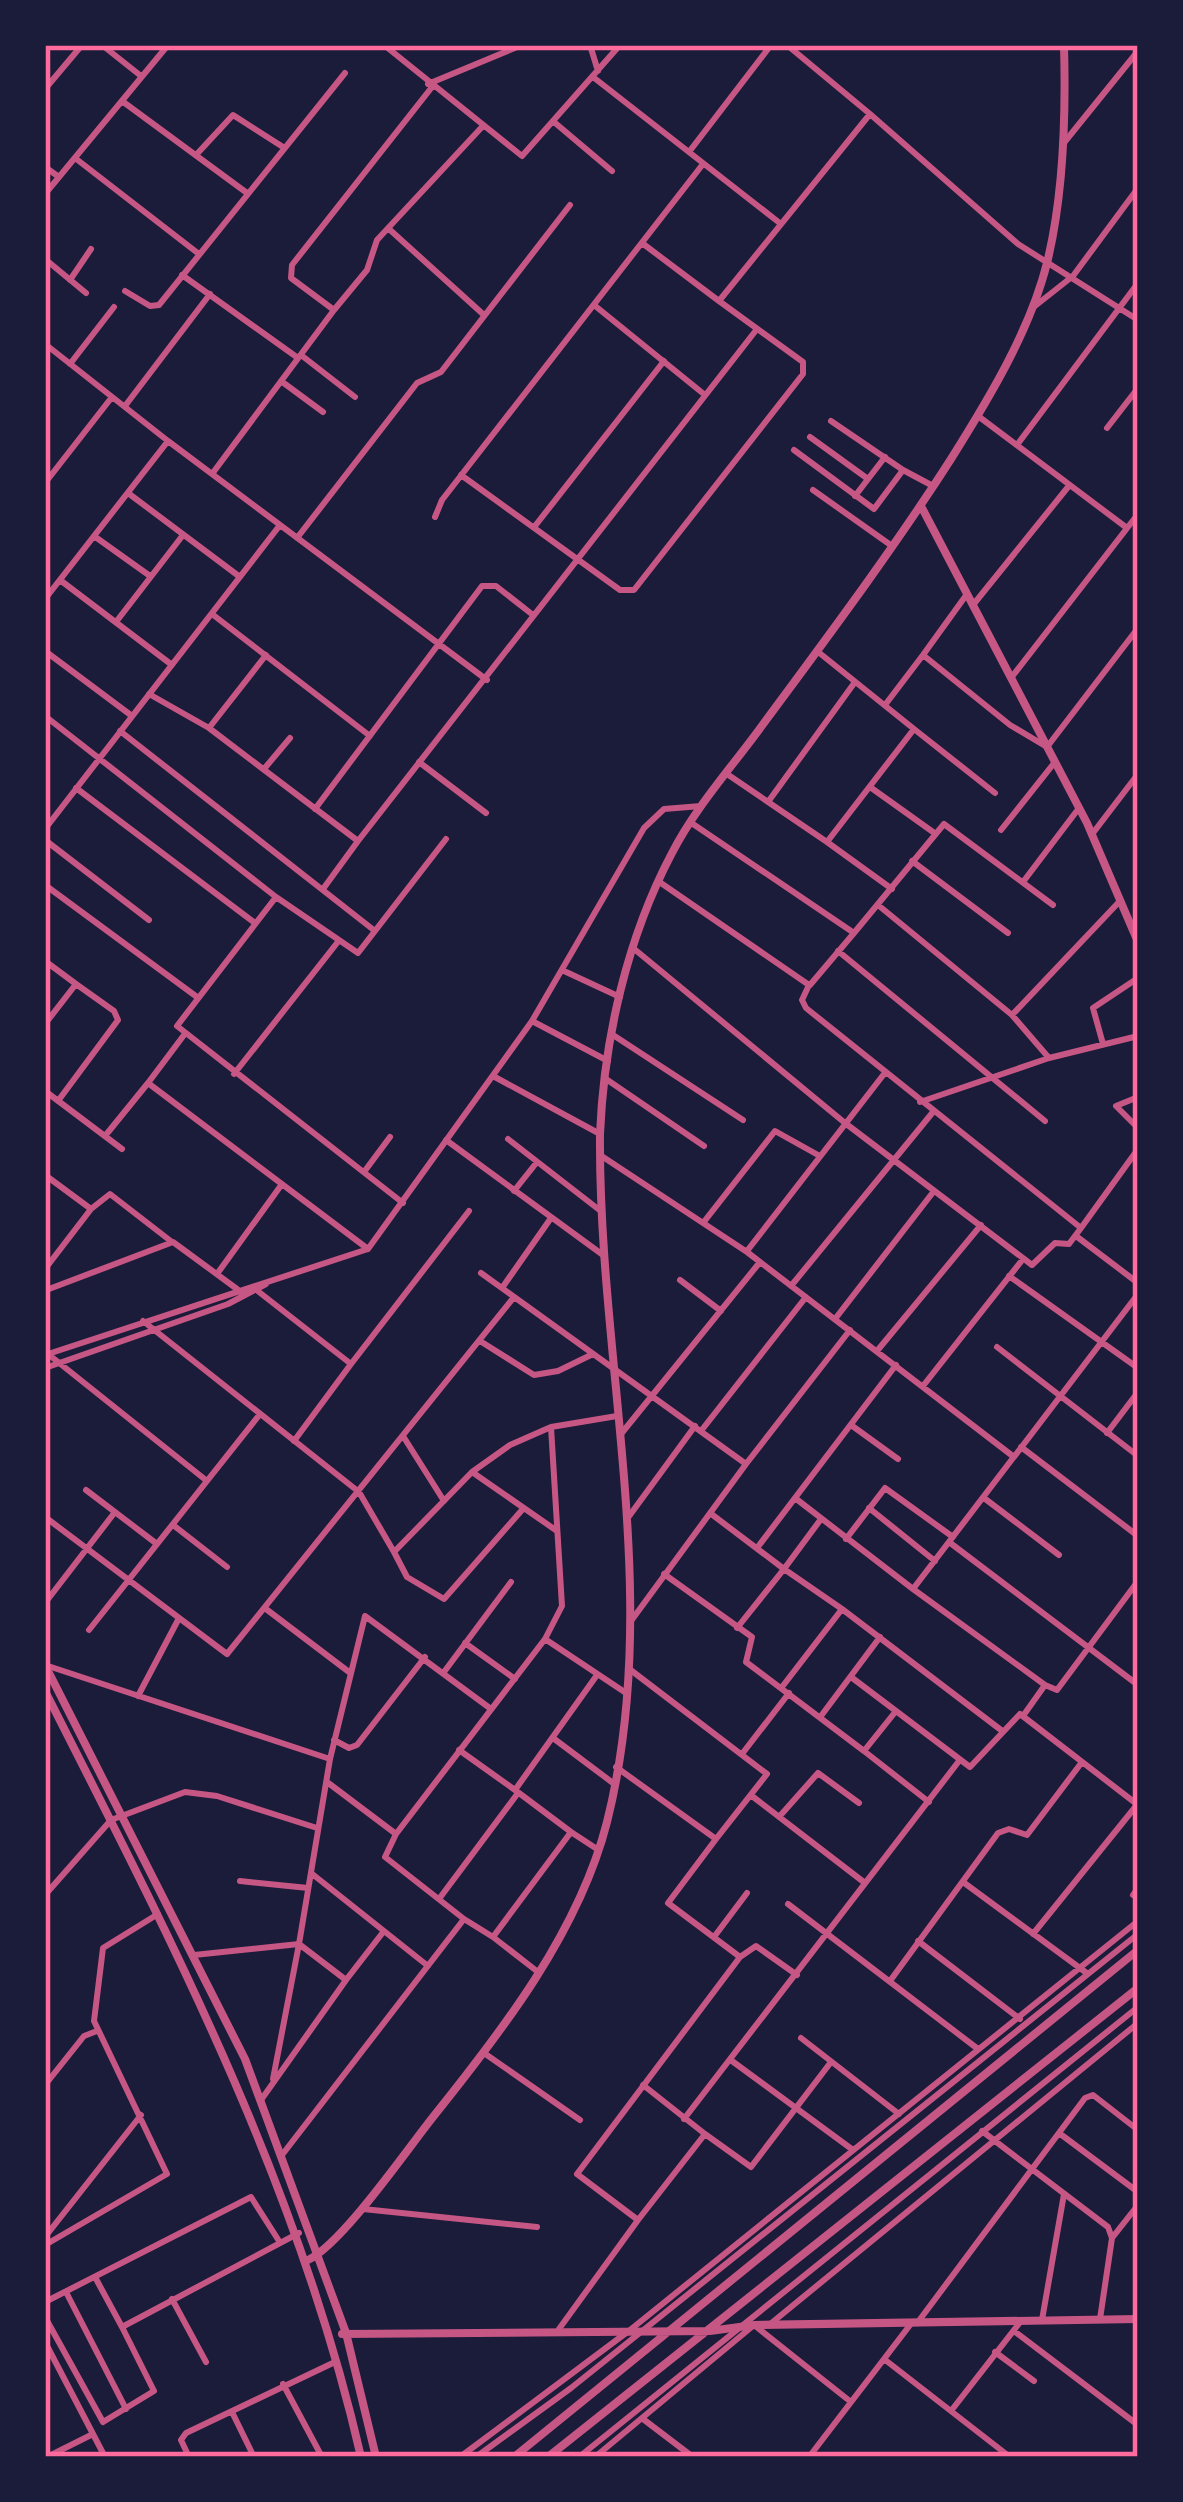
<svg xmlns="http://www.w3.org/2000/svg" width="1183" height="2502" font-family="Spectral,serif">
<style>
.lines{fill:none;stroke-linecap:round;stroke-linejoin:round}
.minor{stroke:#c65784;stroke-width:6}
.tertiary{stroke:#c65784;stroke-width:8}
.neatline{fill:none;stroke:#ff6b9d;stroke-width:4.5}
</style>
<rect width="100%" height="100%" fill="#1b1b3a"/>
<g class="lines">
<path class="minor" d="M102 45 141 76
M384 45 522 156 620 45
M590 45 598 71
M787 45 870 114
M593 77 781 224
M428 84 522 45
M45 89 82 45
M122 101 247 193
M554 122 612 171
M1063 144 1138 51
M689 152 771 45
M196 155 233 115 283 147
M75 158 199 254
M45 167 59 177
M45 194 168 45
M389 229 484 315
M642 243 719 301
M45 259 86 293
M182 275 298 358
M70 280 91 249
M125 291 150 306 159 305 345 73
M594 305 705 395
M1035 306 1073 276 1138 188
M334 310 367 270 377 240 481 128
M45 344 168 441
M301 355 355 397
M70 364 114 307
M281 381 323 412
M125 406 210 294
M978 416 1127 528
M831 421 903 470
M1107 428 1138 388
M810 437 868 479
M1017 445 1138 283
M794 450 874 509 903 470 933 486
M212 474 334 310 291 278 292 265 432 87
M461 475 620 590H634L803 374V362L719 301 870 114 1018 244 1138 320
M45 483 112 397
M813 490 892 546
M128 493 240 577
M855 496 885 457
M435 517 442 500 703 164
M535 526 664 361
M94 536 150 576
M297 538 417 383 441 372 570 205
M60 580 172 665
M967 594 923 655 1010 725 1047 747 1138 628
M45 599 168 441 487 680
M973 605 1068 487
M212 614 370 736
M116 622 183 535
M45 651 132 716
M817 651 914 729
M1011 678 1138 514
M149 694 209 728 358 841 757 329
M885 705 923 655
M45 716 276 897
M209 728 266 655
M120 731 375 931
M419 762 486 813
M264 769 290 738
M727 774 827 842 914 729 995 793
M870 787 933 832
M76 788 255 923
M768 802 855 682
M315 809 482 586H496L533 615
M690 822 854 933 810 985
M45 829 280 525
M1001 830 1055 762
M1093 833 1138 774
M45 840 149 920
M827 842 892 889
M912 861 1008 933
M658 881 809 985 802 1000 806 1008 1081 1228 1138 1149
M1023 882 1079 808
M45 885 197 997
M323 889 358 841
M878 905 1012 1015 1049 1058
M854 933 944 824 1053 905
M633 948 845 1123 1032 1265 1055 1243 1069 1244 1081 1228
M838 951 1045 1121
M45 961 76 984 45 1024
M564 971 620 997
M1012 1015 1119 902
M532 1021 608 1061
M613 1035 743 1120
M1103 1044 1093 1008 1138 978
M234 1074 337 943
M493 1076 600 1134
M606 1079 704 1146
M148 1083 184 1035
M45 1091 122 1149
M1138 1097 1116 1106 1138 1128
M58 1101 118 1020 114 1011 76 984
M920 1102 1049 1058 1138 1036
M105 1136 148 1083 368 1249
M508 1139 602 1212
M446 1140 603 1255
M600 1155 747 1252 1014 1457 1138 1294
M364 1172 390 1137
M45 1175 91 1209 45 1269
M514 1191 537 1162
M403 1203 177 1026 276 897 358 953 446 839
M91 1209 110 1194 172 1242
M703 1223 775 1131 818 1155
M1076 1236 1138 1283
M747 1251 884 1074
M481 1273 746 1464 850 1330
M217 1274 282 1184
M1009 1276 1138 1368
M680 1280 721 1311
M791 1286 933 1112
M502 1288 551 1218
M49 1289 173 1242 237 1289
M259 1292 351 1364 294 1441
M835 1319 934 1191
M143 1321 359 1492 394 1552 472 1472 557 1531
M480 1341 534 1375 558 1371 593 1354
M997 1347 1138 1456
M877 1351 981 1225
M48 1354 207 1481 89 1630
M45 1355 368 1249 532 1021 644 828 664 809 701 806
M351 1364 469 1211
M45 1368 228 1304 266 1284
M923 1386 1023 1259
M851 1425 898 1459
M701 1431 806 1297
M1107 1433 1138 1392
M621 1434 760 1262
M403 1436 444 1501
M1021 1447 1138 1536
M472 1472 510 1445 551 1427
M207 1481 260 1414
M86 1490 157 1544
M795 1498 913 1589 1013 1458
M984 1498 1059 1555
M869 1508 935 1561
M710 1513 784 1569 737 1628
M45 1517 227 1654 514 1297
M627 1519 695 1426
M821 1519 784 1569 842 1609
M173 1525 227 1567
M846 1539 885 1488 953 1537
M949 1542 1138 1685
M757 1548 896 1365
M394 1552 407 1577 444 1599 522 1510
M664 1574 752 1637 746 1662 864 1751 896 1711 970 1767 1020 1714 1138 1805
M913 1589 1045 1685 1023 1716
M45 1603 115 1512
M266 1609 349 1672
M631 1621 746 1464
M545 1639 562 1606 551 1427 617 1416
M465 1643 515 1679
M45 1665 330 1759 299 1944 346 1980 261 2100
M628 1668 767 1774 716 1839
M444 1672 511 1582
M851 1677 896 1711
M1045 1685 1057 1690 1138 1581
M782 1687 842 1609 1001 1730
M138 1696 178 1620
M821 1716 880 1637
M553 1738 613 1783
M334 1740 349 1748 357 1745 425 1657
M459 1750 515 1790 597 1675
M864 1751 929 1802
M742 1754 789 1693
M330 1759 365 1616 491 1709
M327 1782 396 1834
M752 1796 865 1883
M779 1817 818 1773 859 1803
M571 1832 597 1849
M311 1873 428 1966
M240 1881 308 1888
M963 1882 1088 1974
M45 1895 111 1820 185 1792 217 1796 317 1828
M1133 1895 1138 1888
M439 1899 518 1793
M788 1904 978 2049
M464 1919 493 1937 571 1832 515 1790
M1033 1934 1136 1806
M493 1937 538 1972
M714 1937 747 1893
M918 1941 1020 2019
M194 1955 299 1944 273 2079
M740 1957 756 1946 797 1975
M346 1980 384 1931
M890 1981 998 1833 1009 1829 1027 1835 1082 1762
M801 2038 899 2114
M484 2053 580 2120
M732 2061 853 2150
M45 2085 84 2036 97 2031
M684 2119 959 1761
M982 2131 1108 2227 1112 2238 1100 2319
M1059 2133 1138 2192
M705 2134 751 2167 831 2062
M282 2155 464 1919 385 1857 396 1834 545 1639 626 1693
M363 2209 537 2227
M638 2220 705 2134 643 2085
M45 2237 141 2115
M1112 2238 1138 2205
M45 2245 167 2174 94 2021 103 1948 158 1914
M95 2277 122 2327 299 2233
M66 2292 126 2409
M172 2299 206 2362
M45 2302 251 2197 279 2241
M45 2317 103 2422 154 2391 122 2327
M1042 2320 1064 2194
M918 2322 1085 2098 1093 2095 1138 2130
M769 2325 1138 2023
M910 2325 884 2359 1010 2457
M559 2329 638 2220 577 2174 740 1957 668 1903 716 1839 616 1767
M1014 2331 1138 2425
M45 2342 105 2457
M995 2352 1034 2381
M283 2384 322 2457
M951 2411 1021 2321
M232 2412 254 2457
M643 2419 693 2457
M47 2457 93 2434
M189 2457 181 2440 186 2433 335 2362
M460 2457 630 2330 1138 1921
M476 2457 571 2388 1138 1934
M579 2457 1138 2007
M595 2457 754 2325 851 2402
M809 2457 884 2359"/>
<path class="tertiary" d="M921 506 1087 823 1138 942
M45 1665 245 2059 346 2333 376 2457
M45 1691C172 1941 298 2182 361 2457
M308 2260C342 2244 406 2151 433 2117 502 2031 579 1932 607 1822 664 1596 598 1362 600 1134 604 1039 627 938 672 853 695 808 731 768 761 727 826 639 892 551 951 459 988 400 1030 331 1047 263 1064 194 1066 116 1064 45
M342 2334 710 2331 754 2325 1138 2319
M514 2457 1138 1950
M548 2457 1138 1988"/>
</g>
<rect width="1183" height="2502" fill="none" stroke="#1b1b3a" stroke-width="96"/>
<rect x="48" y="48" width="1087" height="2406" class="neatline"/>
</svg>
